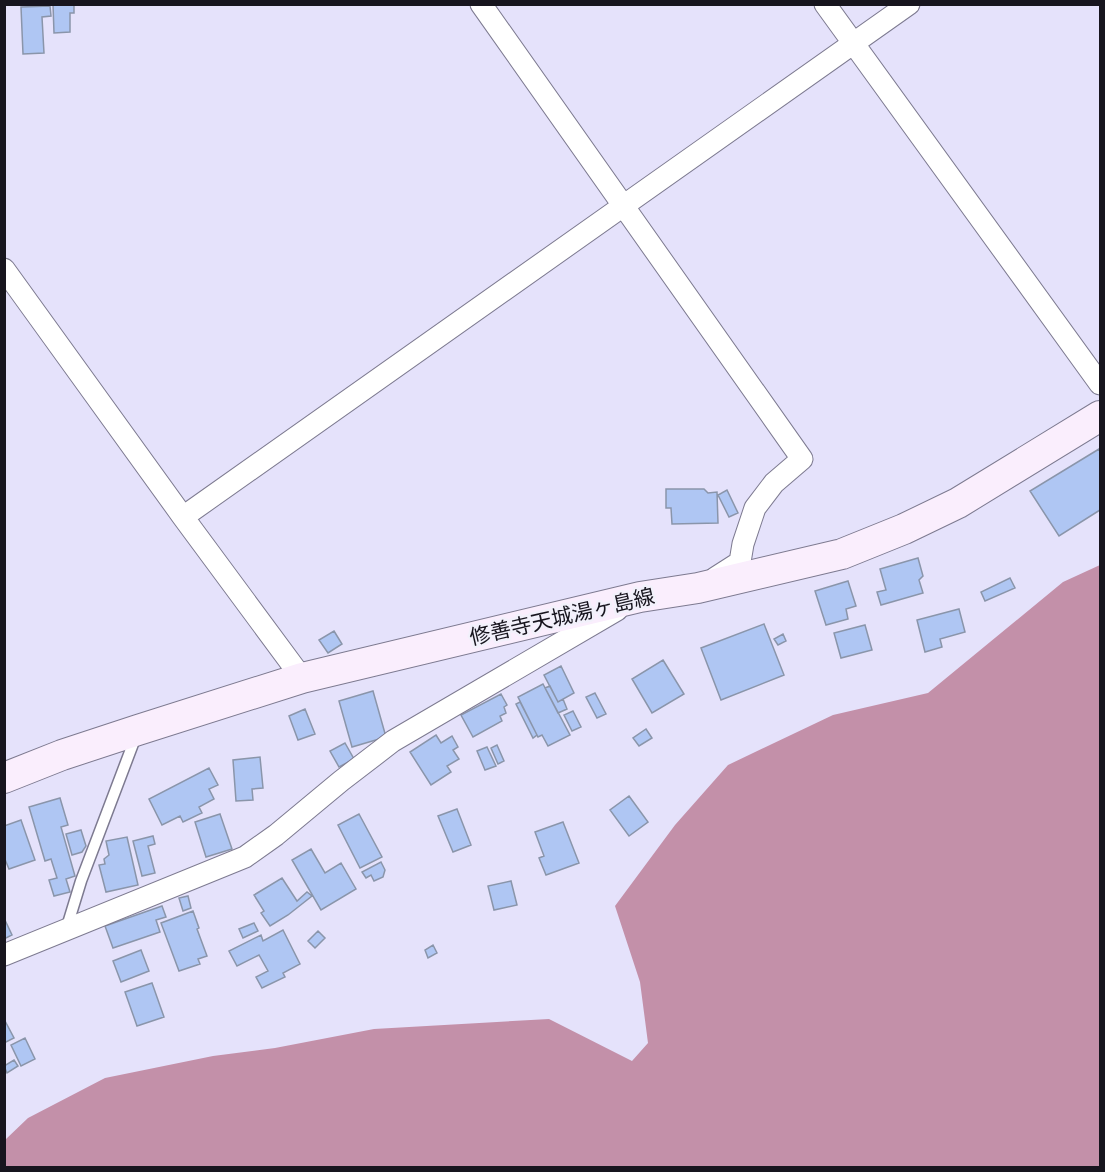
<svg xmlns="http://www.w3.org/2000/svg" width="1105" height="1172" font-family="Mulish,'Noto Sans JP',sans-serif">
<style>
.forest{fill:#c390a9}
.building{fill:#afc6f3;stroke:#8a95aa;stroke-width:1.5}
.lines{fill:none;stroke-linecap:round;stroke-linejoin:round}
.service-casing{stroke:#7d7a90;stroke-width:13}
.minor-casing{stroke:#7d7a90;stroke-width:23}
.secondary-casing{stroke:#7d7a90;stroke-width:32}
.service{stroke:#fff;stroke-width:10}
.minor{stroke:#fff;stroke-width:21}
.secondary{stroke:#faeefd;stroke-width:30}
.labels{text-anchor:middle;stroke-width:5;stroke-linejoin:round;paint-order:stroke}
.street-label{font-size:21px;fill:#17151e;stroke:#f2f1fb}
</style>
<rect width="100%" height="100%" fill="#e5e2fb"/>
<path class="forest" d="M1100 565V1167H5V1140L28 1118 105 1078 213 1056 275 1048 374 1029 549 1019 632 1061 648 1043 640 982 615 906 675 825 728 765 833 715 928 693 1063 582Z"/>
<path class="building" d="M53 4H74V13H70V32L54 33Z
M50 6 51 16 42 17 44 53 23 54 21 7Z
M1099 449 1100 452V510L1059 536 1030 491Z
M666 489H704L708 493 717 492 718 523 672 524 671 508H666Z
M727 490 738 513 729 517 718 495Z
M918 558 923 576 919 580 923 593 881 605 877 592 886 590 880 569Z
M1010 578 1015 588 985 601 981 592Z
M848 581 856 606 846 609 848 619 826 625 815 591Z
M959 609 965 632 940 639 942 647 925 652 917 620Z
M764 624 784 675 721 700 701 648Z
M865 625 872 650 841 658 834 633Z
M334 631 342 644 328 653 319 640Z
M783 634 786 641 778 645 774 639Z
M663 660 684 694 652 713 632 679Z
M561 666 574 693 558 702 544 675Z
M543 684 570 735 548 746 542 735 538 737 518 697Z
M550 686 558 702 563 699 567 709 558 713 545 688Z
M373 691 386 737 352 747 339 701Z
M595 693 606 714 597 718 586 697Z
M501 694 507 705 504 707 506 713 500 716 502 721 473 737 461 715Z
M520 702 537 735 533 738 516 704Z
M305 709 315 734 298 740 289 716Z
M573 711 581 727 572 731 564 715Z
M646 729 652 738 639 746 633 738Z
M436 735 441 743 452 736 458 747 453 750 459 759 447 766 451 772 431 785 410 752Z
M345 743 354 759 339 767 330 751Z
M497 745 504 761 498 764 491 748Z
M487 747 496 766 485 770 477 751Z
M260 757 263 788 252 789 253 800 236 801 233 760Z
M209 768 218 785 209 789 214 799 199 807 202 813 183 822 180 816 162 825 149 799Z
M629 796 648 822 629 836 610 810Z
M60 798 68 825 61 827 75 876 66 879 70 892 54 896 49 880 57 878 51 859 45 861 29 807Z
M457 809 471 845 453 852 438 816Z
M220 814 232 849 206 857 195 822Z
M359 814 382 857 360 868 338 825Z
M21 820 35 860 9 869 4 857V826Z
M563 822 579 863 546 875 539 858 544 856 535 832Z
M81 830 86 846 82 852 72 855 66 834Z
M153 836 155 844 148 846 155 873 142 876 133 841Z
M127 837 138 885 106 892 99 865 105 864 104 859 109 855 106 841Z
M311 849 325 873 341 863 356 889 321 910 292 860Z
M381 862 385 870 383 877 374 881 371 875 366 878 362 872Z
M282 878 297 901 307 892 312 896 288 915 270 926 261 913 264 911 254 895Z
M511 881 517 905 494 910 488 886Z
M188 896 191 908 183 911 179 898Z
M162 906 166 917 156 920 160 932 113 948 105 926Z
M193 911 199 928 197 929 207 956 198 959 200 964 179 971 161 923Z
M4 918 12 935 4 939Z
M254 923 258 931 243 938 239 929Z
M283 930 300 964 283 973 285 977 262 988 256 977 268 971 259 955 237 966 229 951 261 935 263 941Z
M318 931 325 938 315 948 308 941Z
M433 945 437 953 428 958 425 950Z
M141 950 149 971 121 982 113 961Z
M152 983 164 1017 137 1026 125 992Z
M4 1019 14 1038 4 1043Z
M25 1038 35 1059 21 1066 11 1045Z
M14 1060 18 1066 7 1073 4 1066Z"/>
<g class="lines">
<defs>
<path id="service" d="M66 930 81 881 136 736"/>
<path id="minor" d="M481 4 802 459 774 483 755 508 743 544 740 562 715 578
M825 4 1100 384
M4 269 183 517 302 678
M183 517 909 4
M4 955 245 857 276 835 341 781 393 741 617 610"/>
<path id="secondary" d="M4 778 62 755 138 730 302 678 640 597 698 588 842 554 904 529 958 503 1100 416"/>
</defs>
<use href="#service" class="service-casing"/>
<use href="#minor" class="minor-casing"/>
<use href="#secondary" class="secondary-casing"/>
<use href="#service" class="service"/>
<use href="#minor" class="minor"/>
<use href="#secondary" class="secondary"/>
</g>
<g class="labels">
<g class="street-label">
<text transform="translate(562 617) rotate(-13)" y="7">修善寺天城湯ヶ島線</text>
</g>
</g>
<rect width="1105" height="1172" fill="none" stroke="#17151e" stroke-width="12"/>
</svg>
